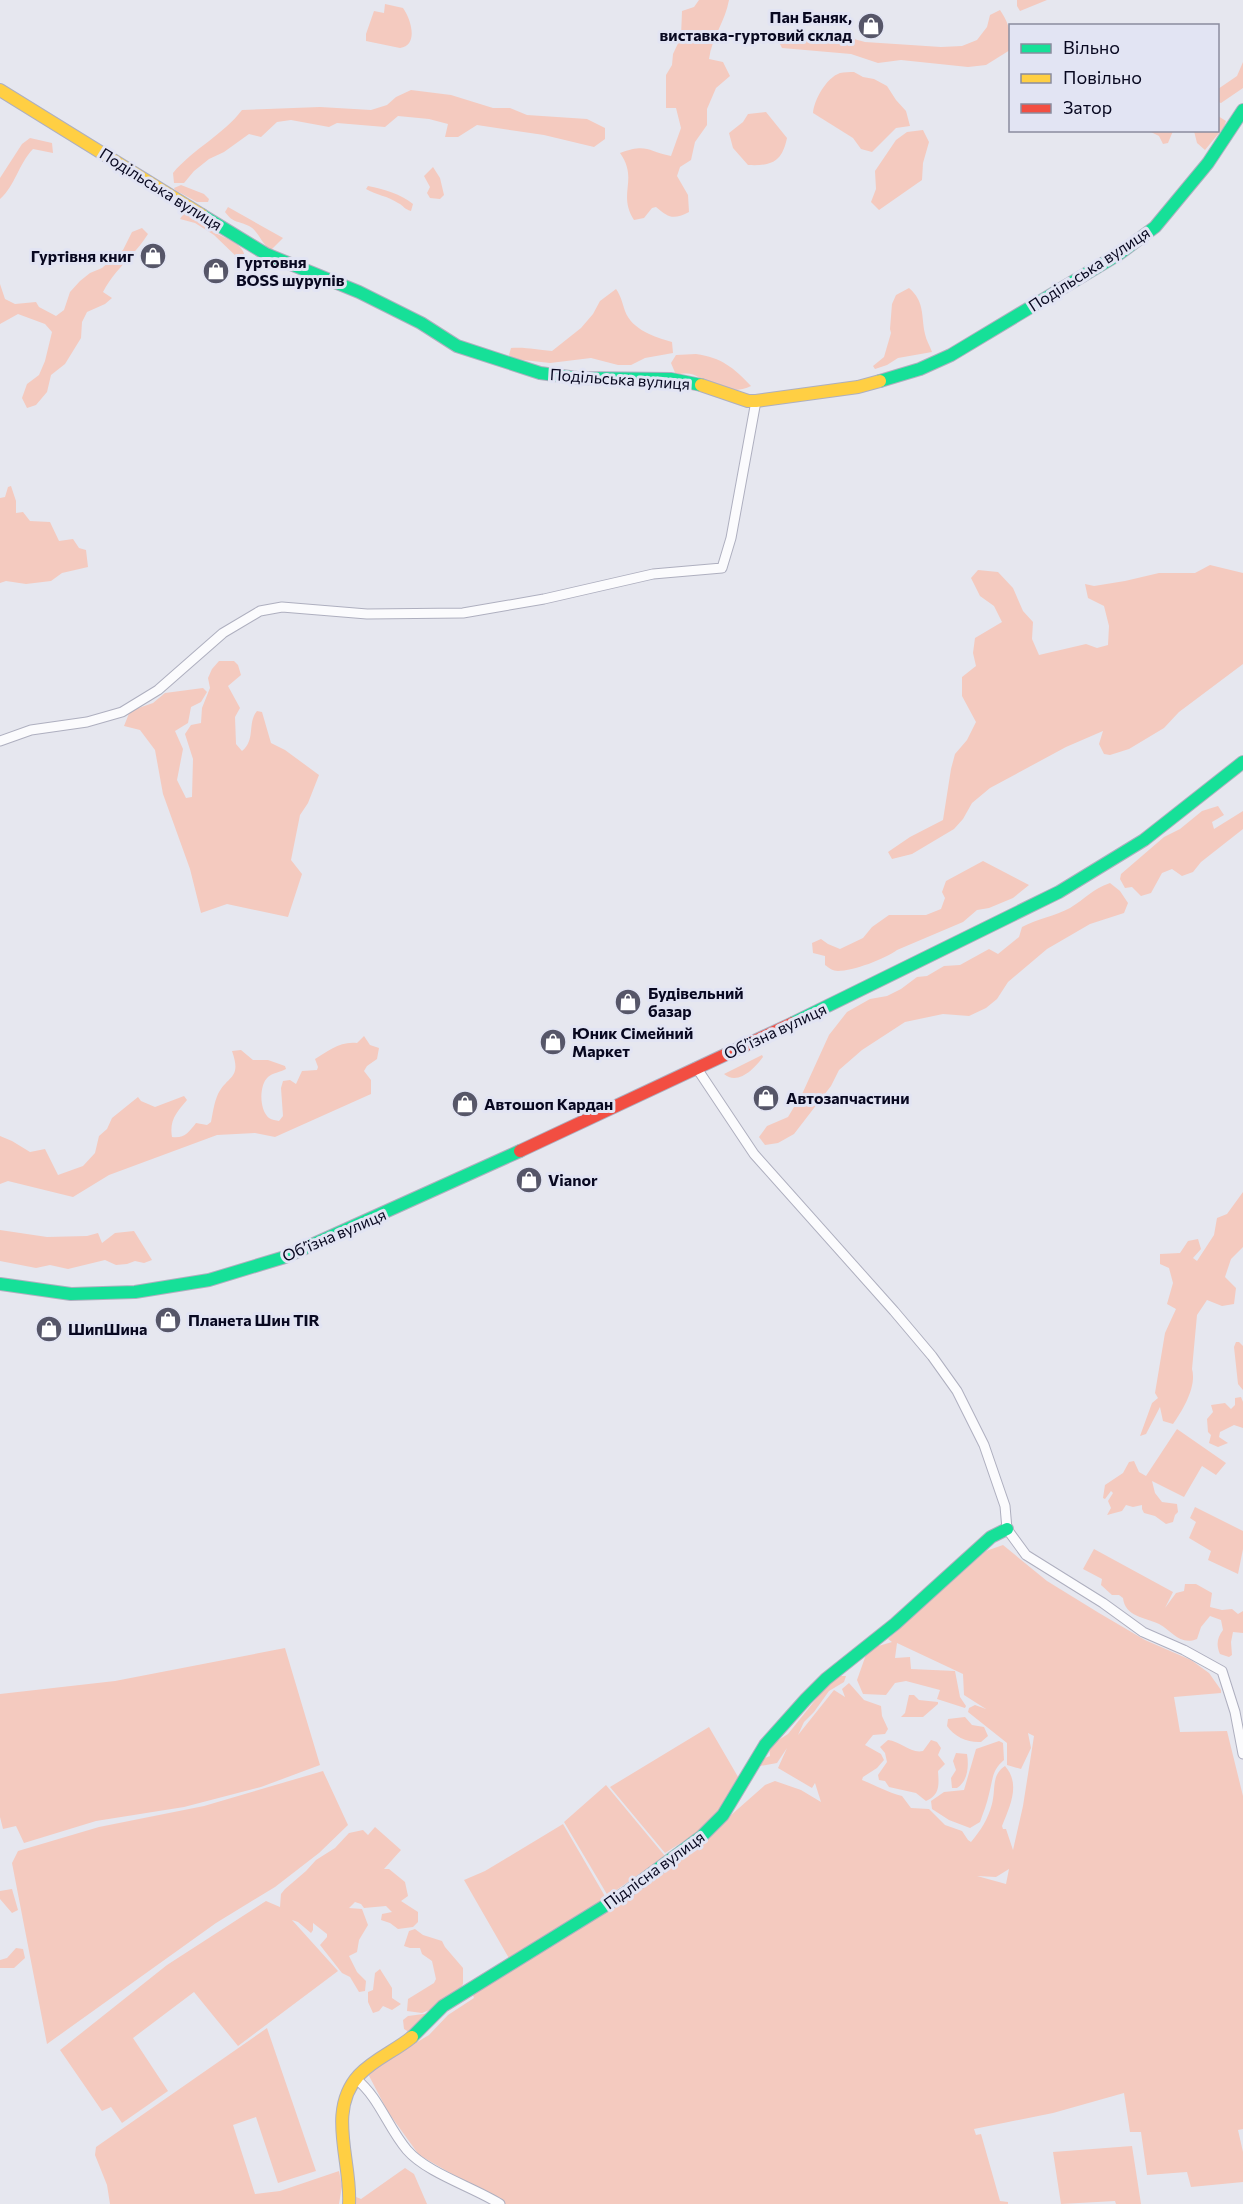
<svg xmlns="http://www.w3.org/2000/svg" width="1243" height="2204" font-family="Commissioner,sans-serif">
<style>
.green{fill:#f4cabf;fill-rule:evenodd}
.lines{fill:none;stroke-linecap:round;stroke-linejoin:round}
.street-casing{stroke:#aeafbf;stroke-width:11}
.fast-casing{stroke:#aeafbf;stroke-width:14}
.slow-casing{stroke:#aeafbf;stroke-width:14}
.jam-casing{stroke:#aeafbf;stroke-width:14}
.street{stroke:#fbfbfd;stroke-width:9}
.fast{stroke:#16e098;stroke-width:12}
.slow{stroke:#ffcf43;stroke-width:12}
.jam{stroke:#f24e42;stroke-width:12}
.labels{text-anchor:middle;stroke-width:6;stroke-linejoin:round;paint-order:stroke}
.poi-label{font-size:16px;font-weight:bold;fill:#080820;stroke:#e2e4f3;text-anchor:start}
.street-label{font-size:16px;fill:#080820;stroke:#e2e4f3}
</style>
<rect width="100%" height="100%" fill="#e6e7ef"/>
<path class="green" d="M699 0H729C725 22 712 37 709 59L723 62 730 76 716 88 707 109V125L695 142 691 160 680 167 677 176 688 195 689 212C673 220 669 218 656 207L652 208 644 218 634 220C617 193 639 180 620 153 647 143 647 151 671 156L681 128 676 108H666V75L672 65 673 54 681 37 682 11 694 7Z
M1017 0H1047L1020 11 1017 6Z
M385 4 403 8C411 19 419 45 400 48L366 41V34L374 11 384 13Z
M1000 10C1009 23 1012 35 1010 50L986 65 968 67 901 60 878 63 851 54 782 48 779 42 782 36 793 33H832L865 42 941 47 962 46 977 40 987 27 990 15Z
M1243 62V88L1221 103 1218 102V89L1237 76Z
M854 72 863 77 874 79 887 86 896 100 906 111 910 126 896 128 872 152 861 149 853 138 813 113C814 100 826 78 840 73 844 72 850 72 854 72Z
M411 90 451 95 493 108H510L527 115 587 119 605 128V139L594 147 544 135 477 125 458 137H445L448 124 429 119 398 116 385 127 337 123 329 127 291 120 277 122 261 137 249 134 224 152 209 159 194 171 184 183H174L173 173C193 149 223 135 242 110L320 107 371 110 387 105 396 97Z
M766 112 787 138C782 162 772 166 748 165L733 148 729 133 743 122 748 114Z
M1218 116 1226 121 1224 127 1205 150 1197 143 1194 131 1218 130Z
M923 130 929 142 923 163 922 180 879 210 871 202 876 189 875 171 896 140 907 132Z
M1149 131H1173L1168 143 1163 144 1159 136Z
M30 138 52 143 53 153 33 149C19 163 15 186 0 199V178L22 144Z
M433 167 440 178 444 195 440 199 430 198 427 193 430 187 424 176Z
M181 185 204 194 209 199 208 202H197L175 190 174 188Z
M368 186C384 189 401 194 413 204L411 211C404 209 404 206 398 203 388 196 376 195 366 189Z
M228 207 283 238 271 250C261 244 259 231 249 226 237 220 234 224 225 212Z
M184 213C194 219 210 221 215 233 227 239 245 244 245 259L240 260 214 235 195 223 180 219Z
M142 228 148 234C135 255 114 270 103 292L112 298 105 304 87 312 82 322 81 338 65 364 51 375 47 392 36 405 27 408 22 398 27 384 39 375 45 361 52 332 45 324 18 314 0 324V284L5 299 15 304 36 302 39 307 56 316 64 310 70 292 80 281 90 273 102 268 123 250 132 232Z
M909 288C925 302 921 315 925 334 926 340 930 346 932 352L898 358 887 365 875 369 873 366 884 357 891 333 890 329 892 304 896 295Z
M616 289C621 296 622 302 625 311 632 330 655 337 672 342L673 353 645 358 631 365H618L591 358 550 363 515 359 509 355 511 348C528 347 536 350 552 351L581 328 593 314 600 301Z
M696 354C722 358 733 367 751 386 740 392 724 391 712 385 697 378 695 370 676 375L671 363 676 355Z
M11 486 16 501V513L23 512 30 521 50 522 59 541 73 539 79 548 86 550 88 567 62 573 51 581 26 584 6 581 0 583V498L5 497 8 487Z
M1210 565 1243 573V664L1179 712 1164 728 1129 749 1110 755 1104 754 1099 744 1103 731 1066 747 990 788 972 803 963 819 954 829 912 854 892 859 888 852 910 837 943 820 951 769 955 754 967 740 976 722 962 696V677L976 666 973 653 975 638 1002 622 994 606 980 596 971 578 978 570 998 572 1013 588 1023 611 1033 622 1032 639 1039 655 1086 644 1097 648 1108 645 1109 626 1104 606 1088 598 1085 584 1094 586 1125 581 1159 573H1195Z
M219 661H234L238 665 241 675 228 686 240 708 235 717 236 744 242 751C256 740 247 723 257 711L262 712 271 743 285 750 319 775 308 803 300 815 291 860 302 874 288 917 227 904 201 913 190 869 163 794 155 750 140 730 124 726 130 711 153 703 165 693 203 688 207 692 201 702 191 707 188 723 175 731 183 749 177 780 186 798 192 797 193 759 185 734 191 725 201 723 202 708 210 688 208 678 212 669Z
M1218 806 1224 815 1212 822 1214 829 1243 811V829L1201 862 1193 872 1182 876 1172 869 1162 873 1151 893 1141 896 1132 887 1125 888 1120 879 1121 874 1164 837 1180 829 1202 811Z
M983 861 1029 885 1013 898 989 908 977 910 963 922 897 950C885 959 853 971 838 971 833 971 829 968 825 965V956L813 953 812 943 821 939 828 944 840 949 863 938 872 927 889 915H926L941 909 945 898 942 892 946 881Z
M1110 883 1120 891 1128 903 1124 913 1090 924 1047 949 1008 982 997 999 986 1008 969 1016 943 1014 905 1022 862 1050 839 1070 831 1086 794 1134 778 1143 765 1145 759 1137 767 1126 788 1117 803 1092 829 1035 847 1012 870 999 887 996 901 989 917 977 927 976 944 966 960 965 989 949 998 954 1019 937 1022 927C1037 919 1055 916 1070 908 1085 899 1092 889 1110 883Z
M364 1036 370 1045 379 1048 377 1059 367 1066 364 1071 371 1080V1094L275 1137 255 1133 217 1135 109 1175 73 1197 8 1181 0 1184V1136L12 1141 30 1152 45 1149 58 1175 83 1166 95 1153 99 1136 107 1129 112 1118 138 1097 141 1101 155 1107 184 1096 187 1100C177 1112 169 1120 172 1137 184 1139 189 1132 196 1123L207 1125 211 1122C213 1112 214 1103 218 1094 228 1075 242 1079 232 1051L241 1050 253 1060H268L285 1066 286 1069C281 1072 272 1073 268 1077 259 1085 259 1110 269 1118 272 1120 276 1120 279 1121L283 1116 281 1088 283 1081 290 1080 296 1084 302 1071 317 1070 318 1067 315 1059C328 1051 340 1041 357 1043Z
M762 1055 763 1057C755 1068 738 1086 724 1074Z
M1243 1192V1247L1231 1259 1225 1277 1236 1288 1234 1304 1222 1306 1207 1300 1197 1315 1192 1369C1197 1386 1183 1410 1173 1424L1163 1421 1160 1407 1146 1434 1140 1436 1152 1403 1158 1398 1155 1393 1165 1333 1176 1309 1167 1304 1173 1283 1169 1268 1160 1264V1254L1180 1253 1188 1241 1198 1239 1201 1249 1193 1258 1197 1261 1214 1235 1217 1218 1227 1214Z
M0 1230 47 1237 87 1236 98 1233 102 1243 115 1233 134 1231 152 1260 144 1263 135 1261 127 1264 116 1265 105 1260 68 1269 50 1265 36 1268 0 1261Z
M1236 1342H1239L1243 1346V1390L1238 1384 1234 1347Z
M1241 1397 1243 1402V1428L1234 1425 1220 1432 1219 1437 1228 1443 1218 1447 1209 1443 1211 1435 1208 1432 1207 1419 1213 1412 1211 1405 1225 1403 1231 1409 1235 1405V1398Z
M1177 1429 1226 1463 1216 1475 1202 1466 1184 1497 1152 1481 1155 1493 1162 1502 1177 1504 1178 1512 1175 1515 1173 1522 1166 1524 1155 1516 1144 1513 1142 1509V1505L1133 1507 1126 1505 1122 1511 1107 1515 1111 1508 1108 1501 1113 1493 1111 1491 1105 1499 1103 1498 1105 1485 1123 1473 1129 1462 1134 1461 1139 1472 1146 1476Z
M1195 1507 1243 1531V1549L1238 1574 1208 1560 1211 1551 1189 1538 1196 1522 1190 1518Z
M1003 1545 1047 1581 1099 1613 1145 1640 1191 1660 1209 1673 1221 1690V1693L1174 1697 1180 1732 1227 1731 1243 1796V2129L1238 2130 1243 2152V2182L1191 2187 1187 2172 1147 2175 1141 2132H1130L1124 2093 1053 2113 974 2129 976 2135 981 2134 1000 2201 1008 2202V2204H504L419 2155 388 2112 367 2072 429 2035 448 2015 474 1998 472 1992 705 1838 765 1785 775 1781 801 1790 821 1802 815 1783 812 1788 778 1768 787 1748 777 1763 760 1766 758 1763 759 1760 770 1756 769 1746 788 1734 832 1679 839 1676H846L844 1682 829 1691 814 1712 804 1722 798 1735 834 1690 845 1697 842 1689 849 1683 864 1700 881 1706 882 1716 888 1729 885 1734 873 1735 865 1745 881 1754 884 1760 877 1768 863 1777 862 1780C877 1786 887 1792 902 1796L911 1808 929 1809 945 1825 962 1831 968 1840 971 1842C981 1830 988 1819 992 1804 996 1789 991 1775 1005 1766 1021 1784 1010 1806 1002 1826L1003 1829H1006L1013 1850 1023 1806 1034 1736 1028 1733 1031 1748 1021 1769 1007 1765V1743L968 1712 969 1708 975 1705 986 1709 964 1695 963 1674 897 1643 895 1658 910 1657 911 1669 955 1671 960 1697 966 1706 965 1708 937 1699 940 1690 906 1681 895 1683 886 1695 863 1694 857 1680 868 1649 892 1642 888 1639 986 1551ZM1009 1869 1006 1884 977 1876 996 1877Z
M1094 1549 1173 1592 1165 1608 1176 1593 1184 1591 1185 1584H1196L1212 1593 1210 1607 1222 1610 1232 1609 1238 1614 1243 1611V1633L1233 1632 1231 1642 1232 1655 1229 1657 1220 1654C1216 1645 1217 1638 1223 1630L1221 1620 1210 1616 1201 1627 1197 1639C1180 1646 1172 1631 1159 1624 1145 1617 1125 1617 1123 1598L1119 1595H1112L1101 1585 1102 1579 1083 1569Z
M285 1648 320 1765 261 1787 184 1807 96 1821 24 1843 16 1826 3 1829 0 1817V1694L115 1681Z
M909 1695H914L919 1700 938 1702V1704L923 1717H901L905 1713Z
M965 1717 972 1725 984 1727 988 1736 981 1742C969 1743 954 1737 947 1726L948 1719Z
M709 1727 741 1782 714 1822 665 1853 610 1787Z
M888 1740C900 1741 911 1754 923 1751L931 1740 937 1742 941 1748 938 1755 945 1764 938 1771C939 1785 940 1795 926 1801L916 1793 889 1787 885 1781 879 1780 878 1775 887 1762 885 1753 880 1747Z
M999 1741 1003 1743 1004 1760C992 1770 993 1779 989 1794 987 1804 983 1813 980 1822L970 1828 949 1820 932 1809 931 1801 944 1792 964 1790 976 1749Z
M956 1753 967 1754C969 1766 968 1781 957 1788H952L951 1778 956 1770 953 1761Z
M323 1771 348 1825 319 1853 275 1887 216 1923 47 2044 12 1863 18 1851 99 1827 204 1806Z
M606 1785 665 1856 608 1896 564 1822Z
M563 1824 606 1898 510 1960 464 1880 485 1871Z
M375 1827 401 1850 384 1869H389L405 1882 408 1896 401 1901 418 1912V1922L413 1927 398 1929 390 1923 381 1920 382 1914 392 1912 386 1906 364 1908 361 1904 355 1902 349 1908 362 1909 368 1925 359 1940 357 1952 349 1956 357 1972 366 1981 365 1991 359 1992 350 1977 342 1973 320 1945 327 1937V1934L313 1923V1930L311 1933 298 1922 292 1920 338 1971 238 2046 194 1992 133 2038 168 2091 122 2123 111 2107 102 2111 60 2050 167 1965 266 1901 280 1907 281 1894 285 1889 306 1871 316 1860 335 1848 349 1833 363 1830 368 1835Z
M12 1889 18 1910 12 1913 0 1899V1891Z
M415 1929 423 1935 442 1941 445 1947 463 1968V1984L459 1990 448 1995 437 2007 422 2013 407 2011 408 1999 434 1983 436 1979 432 1961 422 1954 420 1948H410L404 1946 409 1931Z
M16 1948 23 1949 25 1958 14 1968H0V1960L7 1958Z
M380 1969 392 1988V1998L401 2004 392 2010 383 2006 379 2011 373 2013 368 2002V1992L373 1990 375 1973Z
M431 2013 432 2017 409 2032 404 2029 403 2020 408 2016Z
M267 2028 316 2171 278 2183 256 2117 233 2125 255 2194 280 2191 339 2171 342 2186 339 2204H110L107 2185 95 2155 96 2147Z
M1132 2146 1141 2204H1116L1115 2201 1061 2204 1053 2152Z
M405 2168 414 2174 427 2204H349L351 2195 361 2199Z"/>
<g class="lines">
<defs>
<path id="street" d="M0 741 31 730 87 722 122 712 158 690 223 633 260 611 282 607 367 614 463 613 544 599 653 574 722 568 731 538 756 401
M696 1067 754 1154 894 1311 932 1356 957 1391 984 1445 1005 1506 1007 1529 1026 1555 1103 1603 1143 1632 1184 1650 1222 1671 1235 1712 1243 1754
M356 2079C379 2097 388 2128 407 2150 427 2173 473 2187 500 2204"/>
<path id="fast" d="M202 215 266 254 359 292 421 323 457 346 540 373 577 378 671 379 701 385
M880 381 920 369 951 355 1119 254 1155 227 1208 163 1243 110
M793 1023 1059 892 1144 840 1243 762
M0 1284 71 1294 135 1292 209 1280 285 1257 520 1151
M412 2037 443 2006 624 1894 702 1836 723 1815 765 1745 806 1699 826 1679 895 1624 991 1537 1007 1529"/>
<path id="slow" d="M0 90 202 215
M701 385 748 401H756L858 387 880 381
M349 2204C352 2162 326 2111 359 2075 374 2059 395 2051 412 2037"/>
<path id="jam" d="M520 1151 793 1023"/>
</defs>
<use href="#street" class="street-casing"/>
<use href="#fast" class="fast-casing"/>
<use href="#slow" class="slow-casing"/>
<use href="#jam" class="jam-casing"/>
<use href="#street" class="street"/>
<use href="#fast" class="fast"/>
<use href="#slow" class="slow"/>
<use href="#jam" class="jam"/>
</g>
<defs>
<symbol id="shop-disc" viewBox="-11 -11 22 22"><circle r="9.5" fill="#565668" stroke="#e2e4f3"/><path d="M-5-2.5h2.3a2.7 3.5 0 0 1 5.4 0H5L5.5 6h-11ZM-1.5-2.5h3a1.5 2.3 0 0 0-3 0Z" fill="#fff"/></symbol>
</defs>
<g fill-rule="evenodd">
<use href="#shop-disc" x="856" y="11" width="30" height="30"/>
<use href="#shop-disc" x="138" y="241" width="30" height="30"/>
<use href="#shop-disc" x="201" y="256" width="30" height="30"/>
<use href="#shop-disc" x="613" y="987" width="30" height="30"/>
<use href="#shop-disc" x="538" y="1027" width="30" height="30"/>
<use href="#shop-disc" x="751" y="1083" width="30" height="30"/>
<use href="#shop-disc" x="450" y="1089" width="30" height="30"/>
<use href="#shop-disc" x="514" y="1165" width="30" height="30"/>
<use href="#shop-disc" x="153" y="1305" width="30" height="30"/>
<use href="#shop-disc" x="34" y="1314" width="30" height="30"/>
</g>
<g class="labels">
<g class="poi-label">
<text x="852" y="23" text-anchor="end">Пан Баняк,<tspan x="852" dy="18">виставка-гуртовий склад</tspan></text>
<text x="134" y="262" text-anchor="end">Гуртівня книг</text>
<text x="236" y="268">Гуртовня<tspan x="236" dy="18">BOSS шурупів</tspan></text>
<text x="648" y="999">Будівельний<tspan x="648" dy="18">базар</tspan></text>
<text x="572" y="1039">Юник Сімейний<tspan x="572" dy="18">Маркет</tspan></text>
<text x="786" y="1104">Автозапчастини</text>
<text x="484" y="1110">Автошоп Кардан</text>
<text x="548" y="1186">Vianor</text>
<text x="188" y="1326">Планета Шин TIR</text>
<text x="68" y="1335">ШипШина</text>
</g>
<g class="street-label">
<text transform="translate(161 189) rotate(32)" y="6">Подільська вулиця</text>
<text transform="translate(1089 269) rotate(-33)" y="6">Подільська вулиця</text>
<text transform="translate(620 379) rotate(4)" y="6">Подільська вулиця</text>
<text transform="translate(775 1031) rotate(-25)" y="6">Обʼїзна вулиця</text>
<text transform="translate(334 1235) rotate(-23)" y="6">Обʼїзна вулиця</text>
<text transform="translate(654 1870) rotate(-36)" y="6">Підлісна вулиця</text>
</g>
</g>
<rect x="1009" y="24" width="210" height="108" fill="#e2e4f3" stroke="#8b8c9f" stroke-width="1.5"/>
<rect x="1021" y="44" width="30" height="9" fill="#16e098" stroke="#8b8c9f" stroke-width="1.5"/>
<text x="1063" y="54" font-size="18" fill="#080820">Вільно</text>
<rect x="1021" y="74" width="30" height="9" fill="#ffcf43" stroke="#8b8c9f" stroke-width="1.5"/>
<text x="1063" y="84" font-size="18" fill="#080820">Повільно</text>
<rect x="1021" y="104" width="30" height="9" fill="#f24e42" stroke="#8b8c9f" stroke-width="1.5"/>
<text x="1063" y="114" font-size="18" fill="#080820">Затор</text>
</svg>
